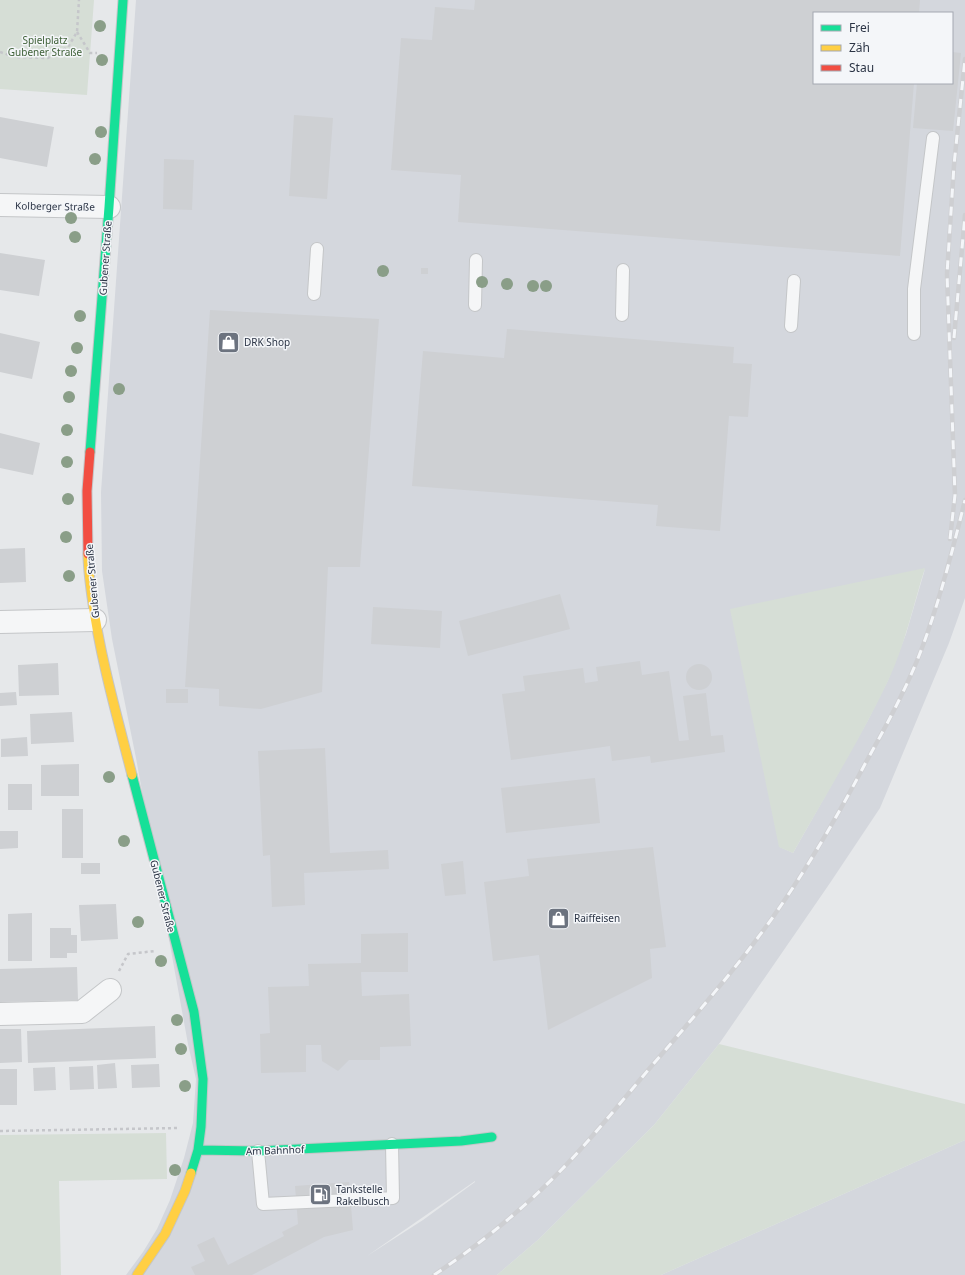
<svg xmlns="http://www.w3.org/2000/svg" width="965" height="1275" font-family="'Noto Sans',sans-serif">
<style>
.built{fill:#d4d7dd;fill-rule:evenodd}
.green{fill:#d6ded6}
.building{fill:#ced0d3}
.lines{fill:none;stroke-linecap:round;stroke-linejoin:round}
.lane-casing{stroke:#c4c6c8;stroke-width:14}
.street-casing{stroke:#c4c6c8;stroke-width:24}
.fast-casing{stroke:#c4c6c8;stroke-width:11}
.slow-casing{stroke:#c4c6c8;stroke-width:11}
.jam-casing{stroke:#c4c6c8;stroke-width:11}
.path{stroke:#c5c6ca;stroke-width:2.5;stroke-dasharray:3 3;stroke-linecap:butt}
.lane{stroke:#f5f6f7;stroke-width:12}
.street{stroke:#f5f6f7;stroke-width:22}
.fast{stroke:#16e098;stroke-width:9}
.slow{stroke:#ffcf43;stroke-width:9}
.jam{stroke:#f24e42;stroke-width:9}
.rail-casing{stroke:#cecfd2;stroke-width:4.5}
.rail{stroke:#f4f6f9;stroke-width:3;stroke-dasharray:9;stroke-linecap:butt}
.tree{fill:#8a9e88}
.labels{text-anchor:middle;stroke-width:3;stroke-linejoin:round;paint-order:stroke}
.park-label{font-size:10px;fill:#3f6138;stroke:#f4f6f9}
.street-label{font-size:10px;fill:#2b3445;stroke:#f4f6f9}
.poi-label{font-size:10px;fill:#2b3445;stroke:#f4f6f9;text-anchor:start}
</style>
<rect width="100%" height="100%" fill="#e6e8ea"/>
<path class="built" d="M136 0H965V598L949 643 880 808 830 883 719 1044 654 1125 539 1239 497 1275H126L143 1252 157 1229 170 1200 184 1158 193 1123 196 1079 188 1044 136 758 112 639 102 571 101 492ZM814 13H952V83H814ZM925 569 906 634 888 680 867 722 793 853 780 847ZM475 1182 423 1220 367 1256 475 1181Z
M965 1140V1275H661Z"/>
<path class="green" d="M0 0H94L87 95 0 89Z
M925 568C913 606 905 645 888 681 860 740 825 796 793 853L779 847 730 609Z
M719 1044 965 1104V1140L661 1275H497L539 1239 654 1125Z
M166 1133 167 1179 59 1181 61 1275H0V1135Z"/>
<path class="building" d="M475 0H920L919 13H814V83H914L900 256 458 222 461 175 391 170 401 38 432 40 435 7 474 10Z
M952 52 961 53 953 131 913 128 917 83H952Z
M294 115 333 118 327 199 289 196Z
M0 117 54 127 47 167 0 158Z
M164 159 194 160 192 210 163 209Z
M0 253 45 260 39 296 0 290Z
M421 268H428V274H421Z
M210 310 379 319 360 567H328L322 692 261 709 219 706V689L185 687Z
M507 329 734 347 733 363 752 364 748 417 729 416 720 531 656 526 658 505 412 486 423 351 504 358Z
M0 333 40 342 32 379 0 372Z
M0 433 40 443 33 475 0 468Z
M25 548 26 582 0 583V549Z
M560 594 570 629 468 656 459 621Z
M373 607 442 611 440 648 371 644Z
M640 661 642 675 669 671 679 741 689 740 683 696 706 693 711 736 723 735 725 752 651 763 650 756 612 761 610 746 511 760 502 694 525 691 523 676 583 668 585 683 598 681 596 667Z
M58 663 59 695 19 696 18 665Z
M686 677a13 13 0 1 1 26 0a13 13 0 1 1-26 0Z
M166 689H188V703H166Z
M16 692 17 705 0 706V693Z
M72 712 74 742 31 744 30 714Z
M27 737 28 756 1 757V739Z
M325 748 330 853 388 850 389 869 304 873 305 905 272 907 270 855 263 856 258 751Z
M79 764V796H41V765Z
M595 778 600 823 506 833 501 788Z
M8 784H32V810H8Z
M62 809H83V858H62Z
M0 831H18V848L0 849Z
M653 847 666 947 650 949 652 978 548 1030 539 955 493 961 484 882 529 876 527 859Z
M463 861 466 894 445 896 441 864Z
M81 863H100V874H81Z
M116 904 118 939 81 941 79 905Z
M32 913V961H8V914Z
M50 928H71V935H77V953H67V958H50Z
M408 933V972H361L362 996 409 994 411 1046 380 1047V1060H349L338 1071 322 1061 321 1045H306V1072L261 1073 260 1034 270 1033 268 987 309 986 308 964 361 963V934Z
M77 967 78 1000 0 1002V969Z
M155 1026 156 1058 28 1063 27 1031Z
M0 1029H21L22 1062 0 1063Z
M115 1063 117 1088 98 1089 97 1065Z
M159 1064 160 1087 132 1088 131 1065Z
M93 1066 94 1089 70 1090 69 1067Z
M55 1067 56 1090 34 1091 33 1068Z
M0 1069H17V1105H0Z
M349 1182 353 1230 324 1237 252 1275H195L191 1267 205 1261 197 1245 214 1237 228 1265 284 1236 282 1232 298 1224 295 1186Z"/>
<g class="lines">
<defs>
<path id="lane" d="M314 294 317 249
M475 305 476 260
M622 315 623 270
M791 326 794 281
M914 334V289L933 138
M258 1151 263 1204 393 1198 392 1144"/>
<path id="street" d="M0 205 109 207
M0 622 95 620
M0 1014 82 1012 110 990"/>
<path id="fast" d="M90 452 109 207 123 0
M132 775 194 1012 203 1079 201 1127 198 1150 191 1173
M198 1150 258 1151 461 1141 492 1137"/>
<path id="slow" d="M88 554C88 568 90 582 92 597 100 657 117 716 132 775
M137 1275 165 1234 185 1191 191 1173"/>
<path id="jam" d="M88 554 87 491 90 452"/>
</defs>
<use href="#lane" class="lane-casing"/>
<use href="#street" class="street-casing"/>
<use href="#fast" class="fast-casing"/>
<use href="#slow" class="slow-casing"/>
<use href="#jam" class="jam-casing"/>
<path class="path" d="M77 32 90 53H97
M0 52 15 57 48 58 68 47 77 32 79 0
M119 971 128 954 155 951
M0 1131 179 1128"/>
<use href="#lane" class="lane"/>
<use href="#street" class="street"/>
<use href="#fast" class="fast"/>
<use href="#slow" class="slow"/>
<use href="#jam" class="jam"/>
<defs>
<path id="rail" d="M954 338 965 215
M950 539 955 495 947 274 954 165 965 59
M434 1275C482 1243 528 1205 567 1164 598 1131 626 1096 655 1062 694 1017 733 972 768 924 804 874 836 819 865 764 886 726 907 688 922 648 940 600 953 549 965 500"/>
</defs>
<use href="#rail" class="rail-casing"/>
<use href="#rail" class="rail"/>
</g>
<g class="tree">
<circle cx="100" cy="26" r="6"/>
<circle cx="102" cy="60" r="6"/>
<circle cx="101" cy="132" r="6"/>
<circle cx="95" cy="159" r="6"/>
<circle cx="71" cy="218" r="6"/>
<circle cx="75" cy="237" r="6"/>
<circle cx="383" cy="271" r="6"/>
<circle cx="482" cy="282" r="6"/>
<circle cx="507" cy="284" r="6"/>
<circle cx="533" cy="286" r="6"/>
<circle cx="546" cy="286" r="6"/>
<circle cx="80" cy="316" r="6"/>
<circle cx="77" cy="348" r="6"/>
<circle cx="71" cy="371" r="6"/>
<circle cx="119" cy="389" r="6"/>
<circle cx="69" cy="397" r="6"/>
<circle cx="67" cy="430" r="6"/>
<circle cx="67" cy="462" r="6"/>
<circle cx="68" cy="499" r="6"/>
<circle cx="66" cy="537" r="6"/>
<circle cx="69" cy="576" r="6"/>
<circle cx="109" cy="777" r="6"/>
<circle cx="124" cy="841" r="6"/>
<circle cx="138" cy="922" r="6"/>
<circle cx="161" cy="961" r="6"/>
<circle cx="177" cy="1020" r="6"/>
<circle cx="181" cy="1049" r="6"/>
<circle cx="185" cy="1086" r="6"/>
<circle cx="175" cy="1170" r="6"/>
</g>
<defs>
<symbol id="shop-square" viewBox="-11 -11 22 22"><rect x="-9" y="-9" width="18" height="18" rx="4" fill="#6c737f" stroke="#f4f6f9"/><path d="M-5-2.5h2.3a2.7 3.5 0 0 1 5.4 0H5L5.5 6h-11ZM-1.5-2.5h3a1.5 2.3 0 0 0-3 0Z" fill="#fff"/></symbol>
<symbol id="fuel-square" viewBox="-11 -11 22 22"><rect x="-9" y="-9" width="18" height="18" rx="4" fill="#6c737f" stroke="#f4f6f9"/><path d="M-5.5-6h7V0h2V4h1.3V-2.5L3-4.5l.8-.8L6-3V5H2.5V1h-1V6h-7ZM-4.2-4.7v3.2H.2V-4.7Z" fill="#fff"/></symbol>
</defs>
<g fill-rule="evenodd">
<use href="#shop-square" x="216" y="330" width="25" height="25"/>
<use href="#shop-square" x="546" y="906" width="25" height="25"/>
<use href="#fuel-square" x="308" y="1182" width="25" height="25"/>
</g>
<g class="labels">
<g class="park-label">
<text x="45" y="44">Spielplatz<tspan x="45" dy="12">Gubener Straße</tspan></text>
</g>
<g class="street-label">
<text transform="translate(55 206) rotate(1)" y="4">Kolberger Straße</text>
<text transform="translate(105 258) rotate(-86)" y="4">Gubener Straße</text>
<text transform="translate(92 581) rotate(-95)" y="4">Gubener Straße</text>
<text transform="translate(163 896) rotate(76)" y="4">Gubener Straße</text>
<text transform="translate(275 1150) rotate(-2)" y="4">Am Bahnhof</text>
</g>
<g class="poi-label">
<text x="244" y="346">DRK Shop</text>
<text x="574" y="922">Raiffeisen</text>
<text x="336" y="1193">Tankstelle<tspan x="336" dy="12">Rakelbusch</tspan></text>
</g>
</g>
<rect x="813" y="12" width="140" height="72" fill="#f4f6f9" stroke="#a4a8b1"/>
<rect x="821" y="25" width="20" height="6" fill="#16e098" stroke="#a4a8b1"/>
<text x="849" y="32" font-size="12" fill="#2b3445">Frei</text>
<rect x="821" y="45" width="20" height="6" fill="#ffcf43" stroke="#a4a8b1"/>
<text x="849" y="52" font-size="12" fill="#2b3445">Zäh</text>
<rect x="821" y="65" width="20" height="6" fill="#f24e42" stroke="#a4a8b1"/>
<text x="849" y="72" font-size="12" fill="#2b3445">Stau</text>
</svg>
